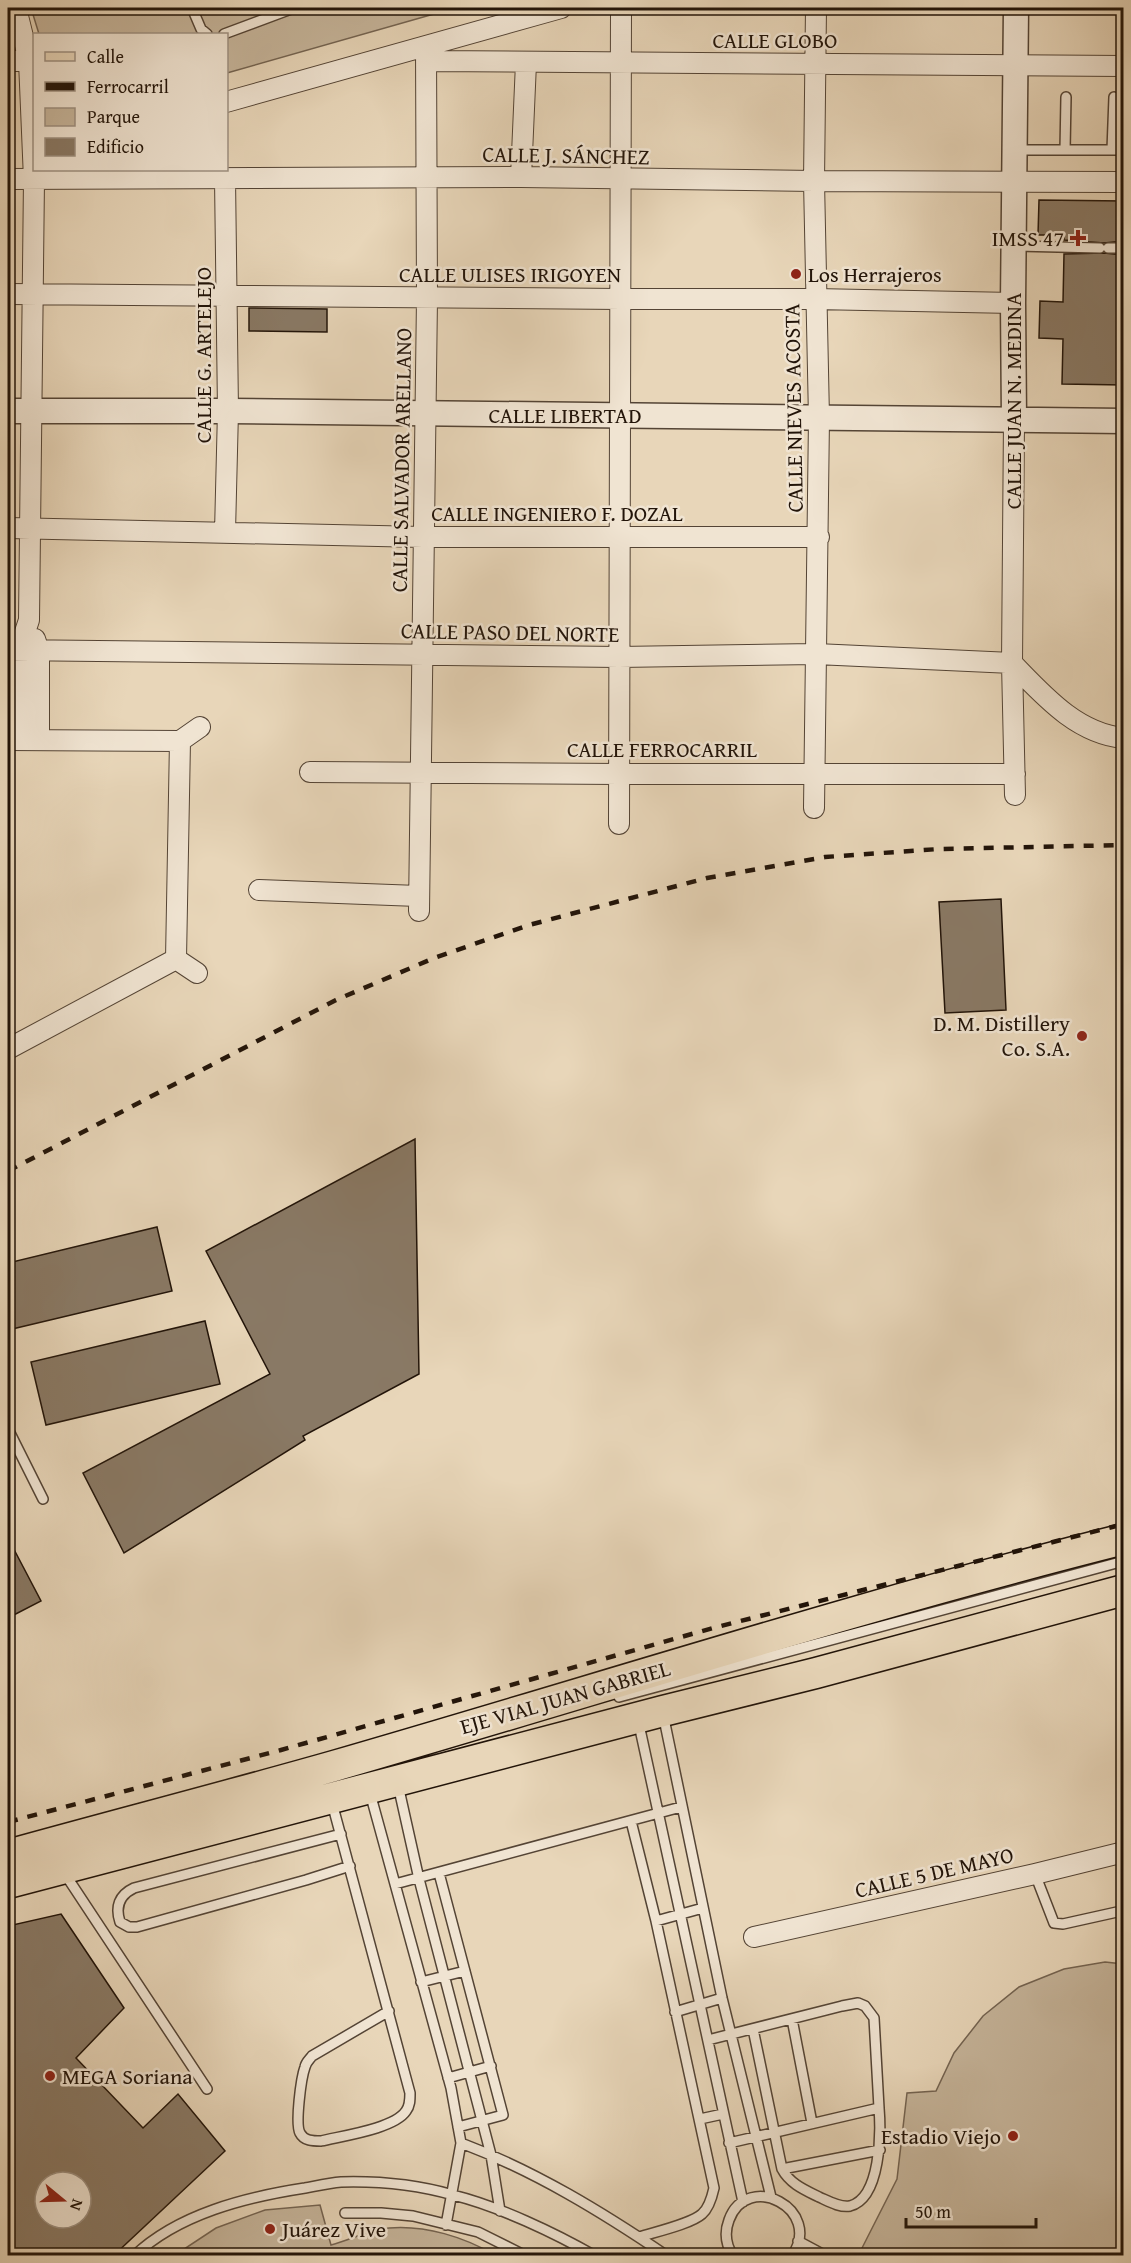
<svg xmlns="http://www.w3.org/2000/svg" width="1131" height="2263" font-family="'Gentium Book Plus',serif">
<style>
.green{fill:#c6b59b;stroke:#746452;stroke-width:1.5}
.building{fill:#897965;stroke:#221409;stroke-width:1.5;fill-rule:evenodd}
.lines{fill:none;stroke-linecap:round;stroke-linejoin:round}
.service-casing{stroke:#544435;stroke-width:12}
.minor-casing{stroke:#544435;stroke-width:22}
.tertiary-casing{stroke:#544435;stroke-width:27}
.primary-casing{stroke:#221409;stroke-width:33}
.service{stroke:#f0e4d2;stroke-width:9}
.minor{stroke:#f0e4d2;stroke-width:20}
.tertiary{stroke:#f0e4d2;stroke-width:24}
.primary{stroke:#e8d6b9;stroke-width:30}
.rail{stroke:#221409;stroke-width:4.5;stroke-dasharray:10 10;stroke-linecap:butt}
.poi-dot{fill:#8f2418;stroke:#f0e4d2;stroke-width:2}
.labels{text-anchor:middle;stroke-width:5;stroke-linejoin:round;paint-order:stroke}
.street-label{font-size:22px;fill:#221409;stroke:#f0e4d2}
.poi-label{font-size:22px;fill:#221409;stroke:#f0e4d2;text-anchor:end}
</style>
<rect width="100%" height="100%" fill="#e8d6b9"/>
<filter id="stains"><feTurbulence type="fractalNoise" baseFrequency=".00333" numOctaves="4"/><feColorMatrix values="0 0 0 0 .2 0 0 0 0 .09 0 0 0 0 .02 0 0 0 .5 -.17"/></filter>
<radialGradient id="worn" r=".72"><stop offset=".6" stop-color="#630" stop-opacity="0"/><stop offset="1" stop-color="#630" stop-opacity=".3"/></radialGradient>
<path class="green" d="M31 8H455L227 73 226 34H39Z
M1105 1962 1123 1964V2255L878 2256 861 2250 897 2179 907 2093 936 2091 954 2053 983 2016 1019 1987 1064 1969Z
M320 2205 331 2245C349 2240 370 2230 389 2228 426 2225 464 2237 495 2255H175L216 2228 265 2210Z"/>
<path class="building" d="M1039 200 1124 201V241L1104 243 1064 240V235H1038Z
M1104 253 1124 255V385L1062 384 1063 339 1039 338 1040 301 1063 302 1064 254Z
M249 308 327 309V332L249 331Z
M1001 899 1006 1010 945 1013 939 902Z
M415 1139 419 1374 303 1436 305 1440 124 1553 83 1473 270 1374 206 1251Z
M157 1227 172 1291 8 1330V1263Z
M205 1321 220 1384 46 1425 31 1362Z
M8 1538 41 1601 8 1618Z
M61 1914 124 2008 76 2058 143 2128 178 2094 225 2151 113 2256H8V1926ZM45 2182H81V2218H45Z"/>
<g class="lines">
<defs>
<path id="service" d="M192 8 201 29 207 34
M224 34 294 8
M1017 150H1124
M1065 150 1066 97
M1112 150 1114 97
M1015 246 1100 248
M1108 248H1124
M8 1429 43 1499
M619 1697 1124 1561
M663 1714 722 1998 771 2197
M638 1720 743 2202
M398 1785 419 1879 491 2155 500 2211
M370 1793 451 2088 461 2143 446 2225
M332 1803 410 2093C410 2100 410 2106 406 2111 394 2129 341 2136 321 2141 313 2141 304 2141 300 2133 295 2124 301 2078 305 2067 306 2062 309 2060 312 2056L389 2011
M631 1821 656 1921 714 2188C712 2197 709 2208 702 2214 691 2224 655 2232 639 2237
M341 1834 134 1888C119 1895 115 1907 120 1922L129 1927H137L306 1880 350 1866
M439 1873 503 2115 458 2127
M65 1874 207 2089
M1035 1874 1054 1923 1063 1924 1117 1912
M395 1884 681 1807
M656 1921 703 1908
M421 1982 465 1971
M675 2012 722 1998
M792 2019 812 2123
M753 2029 782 2169C790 2184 805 2190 819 2197 828 2201 840 2208 850 2206 881 2198 881 2132 879 2108
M708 2040 842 2006 858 2003 865 2006 874 2018 879 2108 729 2143
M448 2078 491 2066
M700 2119 723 2114
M461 2143C535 2171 602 2212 667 2256
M782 2169 880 2150
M345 2213H381L413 2216 478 2232 526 2256
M798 2241 826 2256
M134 2256C178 2214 246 2197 305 2188 316 2186 329 2183 341 2182 377 2181 418 2185 453 2195 498 2206 555 2233 595 2256
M733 2256C726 2245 724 2233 729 2220 747 2170 824 2209 792 2256"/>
<path id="minor" d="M16 8 29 61 34 179 29 620 19 650V740
M8 61H29
M427 61 1124 66
M226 102 561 8
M521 177 526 63
M8 179 521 177 814 181 1124 182
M8 294 621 299H815L1013 303
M1014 420 1012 663 1015 795
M8 528 423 537H819
M225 532 228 411 225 178
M35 639 39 651V739
M8 650 619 657 816 654 1012 663C1043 695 1077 734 1124 738
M8 740 180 741
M180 741 200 727
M310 772 619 774H1015
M814 808 819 418 814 181 816 8
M619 824 621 8
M259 890 418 896
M419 911 427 298 426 46
M176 959 180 741
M176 959 197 973
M8 1049 176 959
M754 1937 1035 1874 1124 1852"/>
<path id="tertiary" d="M8 411H228L1124 421
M1014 420 1013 303 1016 8"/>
<path id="primary" d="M8 1855C116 1825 225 1797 334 1766 597 1690 858 1606 1124 1539
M8 1883 663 1711 816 1673 1124 1590"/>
</defs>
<use href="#service" class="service-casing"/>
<use href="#minor" class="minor-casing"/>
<use href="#tertiary" class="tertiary-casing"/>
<use href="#primary" class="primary-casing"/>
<use href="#service" class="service"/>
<use href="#minor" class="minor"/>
<use href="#tertiary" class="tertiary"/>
<use href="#primary" class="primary"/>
<path class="rail" d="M8 1171 336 1000 434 958 529 925 707 878 825 857 939 849 1124 845
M8 1822 281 1750 713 1628 1124 1524"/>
</g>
<g class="poi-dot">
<path d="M1075 229h6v6h6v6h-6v6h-6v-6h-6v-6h6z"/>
<circle cx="796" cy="274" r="6"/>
<circle cx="1082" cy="1036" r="6"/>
<circle cx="50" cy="2076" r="6"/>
<circle cx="1013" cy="2136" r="6"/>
<circle cx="270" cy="2229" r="6"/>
</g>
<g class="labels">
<g class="street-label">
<text x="775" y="48">CALLE GLOBO</text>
<text transform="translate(566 155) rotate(1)" y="8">CALLE J. SÁNCHEZ</text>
<text x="510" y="282">CALLE ULISES IRIGOYEN</text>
<text transform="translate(203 355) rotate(-90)" y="8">CALLE G. ARTELEJO</text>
<text transform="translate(1013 401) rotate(-90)" y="8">CALLE JUAN N. MEDINA</text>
<text transform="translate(793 408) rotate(-91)" y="8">CALLE NIEVES ACOSTA</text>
<text x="565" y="423">CALLE LIBERTAD</text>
<text transform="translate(401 460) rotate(-89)" y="8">CALLE SALVADOR ARELLANO</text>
<text x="557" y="521">CALLE INGENIERO F. DOZAL</text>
<text transform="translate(510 632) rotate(1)" y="8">CALLE PASO DEL NORTE</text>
<text x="662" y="757">CALLE FERROCARRIL</text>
<text transform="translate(565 1697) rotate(-16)" y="8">EJE VIAL JUAN GABRIEL</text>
<text transform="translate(934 1872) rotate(-13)" y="8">CALLE 5 DE MAYO</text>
</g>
<g class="poi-label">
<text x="1064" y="246">IMSS 47</text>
<text x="808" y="282" text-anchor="start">Los Herrajeros</text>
<text x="1070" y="1031">D. M. Distillery<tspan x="1070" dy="25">Co. S.A.</tspan></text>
<text x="62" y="2084" text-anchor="start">MEGA Soriana</text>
<text x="1001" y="2144">Estadio Viejo</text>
<text x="282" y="2237" text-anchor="start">Juárez Vive</text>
</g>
</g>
<rect width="1131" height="2263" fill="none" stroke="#e8d6b9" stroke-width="30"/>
<rect x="9" y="9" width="1113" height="2245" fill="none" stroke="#221409" stroke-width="3"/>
<rect x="15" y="15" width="1101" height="2233" fill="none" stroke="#221409" stroke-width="1.5"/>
<rect x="33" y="33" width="195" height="138" fill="#f0e4d2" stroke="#9e9182" stroke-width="1.5"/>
<rect x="45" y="52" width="30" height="9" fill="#e8d6b9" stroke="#9e9182" stroke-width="1.5"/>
<text x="87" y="63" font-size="18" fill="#221409">Calle</text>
<rect x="45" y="82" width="30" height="9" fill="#221409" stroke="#9e9182" stroke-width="1.5"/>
<text x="87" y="93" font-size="18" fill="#221409">Ferrocarril</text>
<rect x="45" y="108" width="30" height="18" fill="#c6b59b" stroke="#9e9182" stroke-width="1.5"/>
<text x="87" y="123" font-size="18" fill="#221409">Parque</text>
<rect x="45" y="138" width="30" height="18" fill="#897965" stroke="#9e9182" stroke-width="1.5"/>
<text x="87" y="153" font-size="18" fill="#221409">Edificio</text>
<g transform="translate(63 2200) rotate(109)"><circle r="28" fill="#f0e4d2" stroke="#9e9182" stroke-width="1.5"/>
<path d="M0-4.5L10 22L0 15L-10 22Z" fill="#8f2418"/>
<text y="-9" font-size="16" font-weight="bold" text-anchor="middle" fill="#221409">N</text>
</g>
<path d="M906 2218v9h130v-9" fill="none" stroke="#221409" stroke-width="3"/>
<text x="915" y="2218" font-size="18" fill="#221409" stroke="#f0e4d2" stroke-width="4.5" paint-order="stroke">50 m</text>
<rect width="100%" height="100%" filter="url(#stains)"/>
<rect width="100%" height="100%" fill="url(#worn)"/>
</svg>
